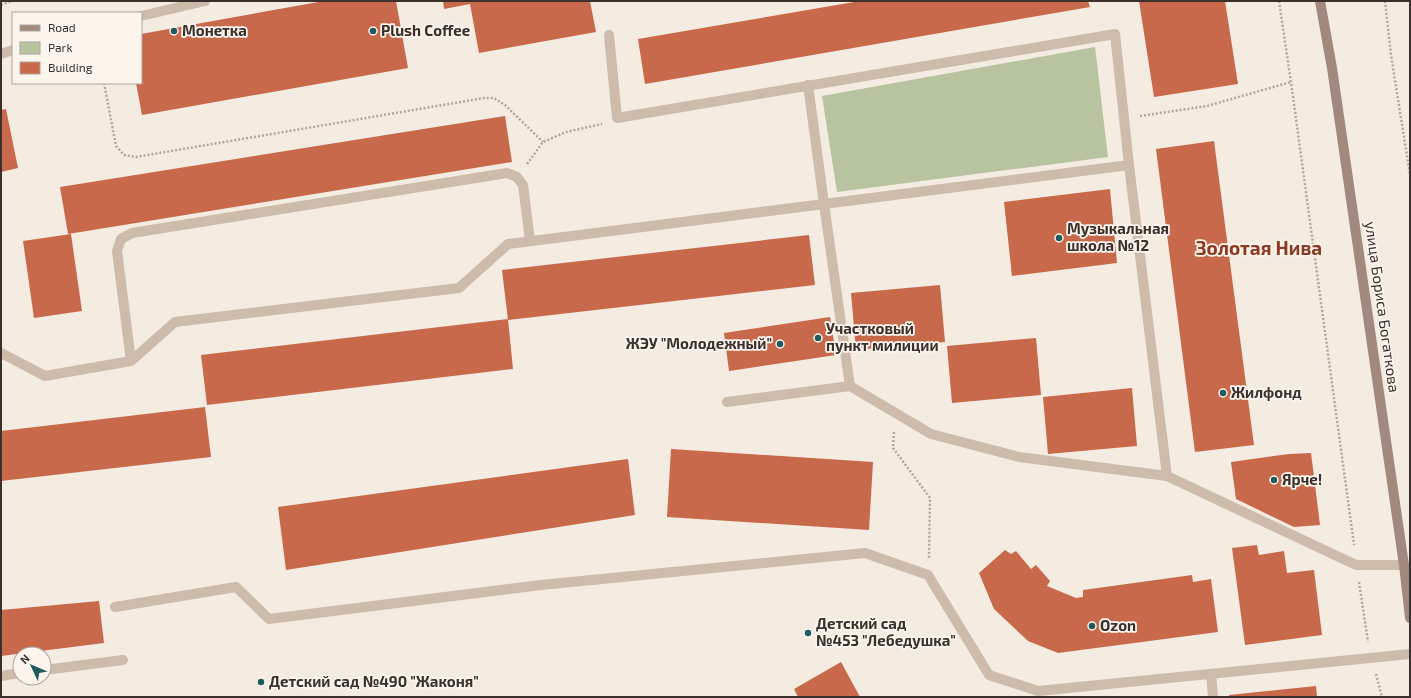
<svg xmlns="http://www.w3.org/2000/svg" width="1411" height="698" font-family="'Exo 2',sans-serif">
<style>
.green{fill:#b8c4a0}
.building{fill:#c8694b}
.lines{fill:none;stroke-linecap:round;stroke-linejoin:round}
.path{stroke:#b9a596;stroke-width:2.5;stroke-dasharray:2 2;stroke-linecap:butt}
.lane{stroke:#cdbbac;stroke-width:10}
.secondary{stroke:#a18a7d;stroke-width:10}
.poi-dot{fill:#1f5a5e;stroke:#fbf5ee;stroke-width:1.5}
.labels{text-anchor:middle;stroke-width:3.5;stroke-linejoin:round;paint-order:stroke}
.poi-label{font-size:15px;font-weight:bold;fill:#3b302b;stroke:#fbf5ee;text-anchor:start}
.street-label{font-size:15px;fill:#3b302b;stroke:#fbf5ee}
.district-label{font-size:19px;font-weight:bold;fill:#8c3b22;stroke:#fbf5ee}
</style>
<rect width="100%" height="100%" fill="#f4ebe1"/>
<path class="green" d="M1095 47 1108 157 837 192 822 96Z"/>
<path class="building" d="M324 1H396L408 68 142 115 136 83H141V34Z
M443 1H590L596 32 479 53 470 4 444 9Z
M860 1H1088L1090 7 645 84 638 39Z
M1139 1H1225L1238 84 1154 97Z
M6 109 18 168 1 172V110Z
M505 116 512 162 68 234 60 187Z
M1214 141 1254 445 1195 452 1156 149Z
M1110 189 1117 263 1012 276 1004 202Z
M71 234 82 311 34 318 23 241Z
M809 235 815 285 508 320 502 270Z
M940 285 945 342 856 350 851 293Z
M830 317 836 355 729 371 724 333Z
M508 319 513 369 207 405 201 355Z
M1036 338 1041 395 952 403 947 346Z
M1132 388 1137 446 1048 454 1043 397Z
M205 407 211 457 1 481V431Z
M671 449 873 462 869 530 667 517Z
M1311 453 1320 525 1294 527 1236 499 1231 462 1289 454Z
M628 459 635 515 286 570 278 507Z
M1257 545 1259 555 1284 551 1287 573 1314 570 1322 635 1245 645 1232 548Z
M1005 550 1011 554 1016 551 1031 569 1036 565 1050 581 1047 586 1076 598 1083 597V590L1192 575 1193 582 1211 579 1218 632 1058 653 1028 641 994 609 979 573Z
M99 601 104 643 1 656V610Z
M841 662 860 697H798L794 689Z
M1316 686 1317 697H1229V695Z"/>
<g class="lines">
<path class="path" d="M1279 1 1291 82 1354 545
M1385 1 1391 55 1410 175
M1 5 12 1
M104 83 116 146 124 155 136 157 484 98H494L505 105 543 142
M1140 116 1207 106 1291 82
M527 164 543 142 566 132 602 124
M894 432 893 448 930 498 929 558
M1359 582 1368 642
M1376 674 1382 697"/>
<path class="lane" d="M141 16 205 1
M609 35 617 118 1115 34 1129 165
M1 54 13 50
M808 85 824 204 1129 165 1167 476
M1 353 45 376 131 361 175 322 459 288 508 244 824 204 850 386 931 434 1019 457 1167 476 1356 565H1404
M131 361 117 251 121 239 132 233 507 173 517 177 523 185 530 241
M727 402 850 386
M115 607 236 587 269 619 541 585 865 553 928 575 989 675 1038 691 1410 654
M44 670 123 660
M1211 674 1213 697
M1 676 20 673"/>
<path class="secondary" d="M1320 1 1332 68 1404 565 1410 618"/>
</g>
<g class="poi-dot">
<circle cx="174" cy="31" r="4"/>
<circle cx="373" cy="31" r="4"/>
<circle cx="1059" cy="238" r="4"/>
<circle cx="818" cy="338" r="4"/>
<circle cx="780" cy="344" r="4"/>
<circle cx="1223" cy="393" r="4"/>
<circle cx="1274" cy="480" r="4"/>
<circle cx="1092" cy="626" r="4"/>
<circle cx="808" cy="633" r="4"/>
<circle cx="261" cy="682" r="4"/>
</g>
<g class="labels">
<g class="poi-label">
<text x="182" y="36">Монетка</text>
<text x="381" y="36">Plush Coffee</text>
<text x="1067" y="234">Музыкальная<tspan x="1067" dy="17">школа №12</tspan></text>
<text x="826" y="334">Участковый<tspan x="826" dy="17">пункт милиции</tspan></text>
<text x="772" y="349" text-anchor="end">ЖЭУ "Молодежный"</text>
<text x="1231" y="398">Жилфонд</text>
<text x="1282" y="485">Ярче!</text>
<text x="816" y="629">Детский сад<tspan x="816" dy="17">№453 "Лебедушка"</tspan></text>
<text x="1100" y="631">Ozon</text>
<text x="269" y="687">Детский сад №490 "Жаконя"</text>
</g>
<g class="street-label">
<text transform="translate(1382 307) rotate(82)" y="5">улица Бориса Богаткова</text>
</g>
<g class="district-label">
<text x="1259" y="255">Золотая Нива</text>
</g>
</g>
<rect width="1411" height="698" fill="none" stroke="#3b302b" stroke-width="4"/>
<rect x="12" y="12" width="130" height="72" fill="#fbf5ee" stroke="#aea6a0"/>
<rect x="20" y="25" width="20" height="6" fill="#a18a7d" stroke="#aea6a0"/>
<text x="48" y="32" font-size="12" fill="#3b302b">Road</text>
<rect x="20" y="42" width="20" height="12" fill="#b8c4a0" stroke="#aea6a0"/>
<text x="48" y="52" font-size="12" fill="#3b302b">Park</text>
<rect x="20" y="62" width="20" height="12" fill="#c8694b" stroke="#aea6a0"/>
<text x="48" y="72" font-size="12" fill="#3b302b">Building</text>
<g transform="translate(32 666) rotate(314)"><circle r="19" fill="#fbf5ee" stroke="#aea6a0"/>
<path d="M0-3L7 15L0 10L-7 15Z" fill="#1f5a5e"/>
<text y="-6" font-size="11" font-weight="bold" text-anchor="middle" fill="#3b302b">N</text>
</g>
</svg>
